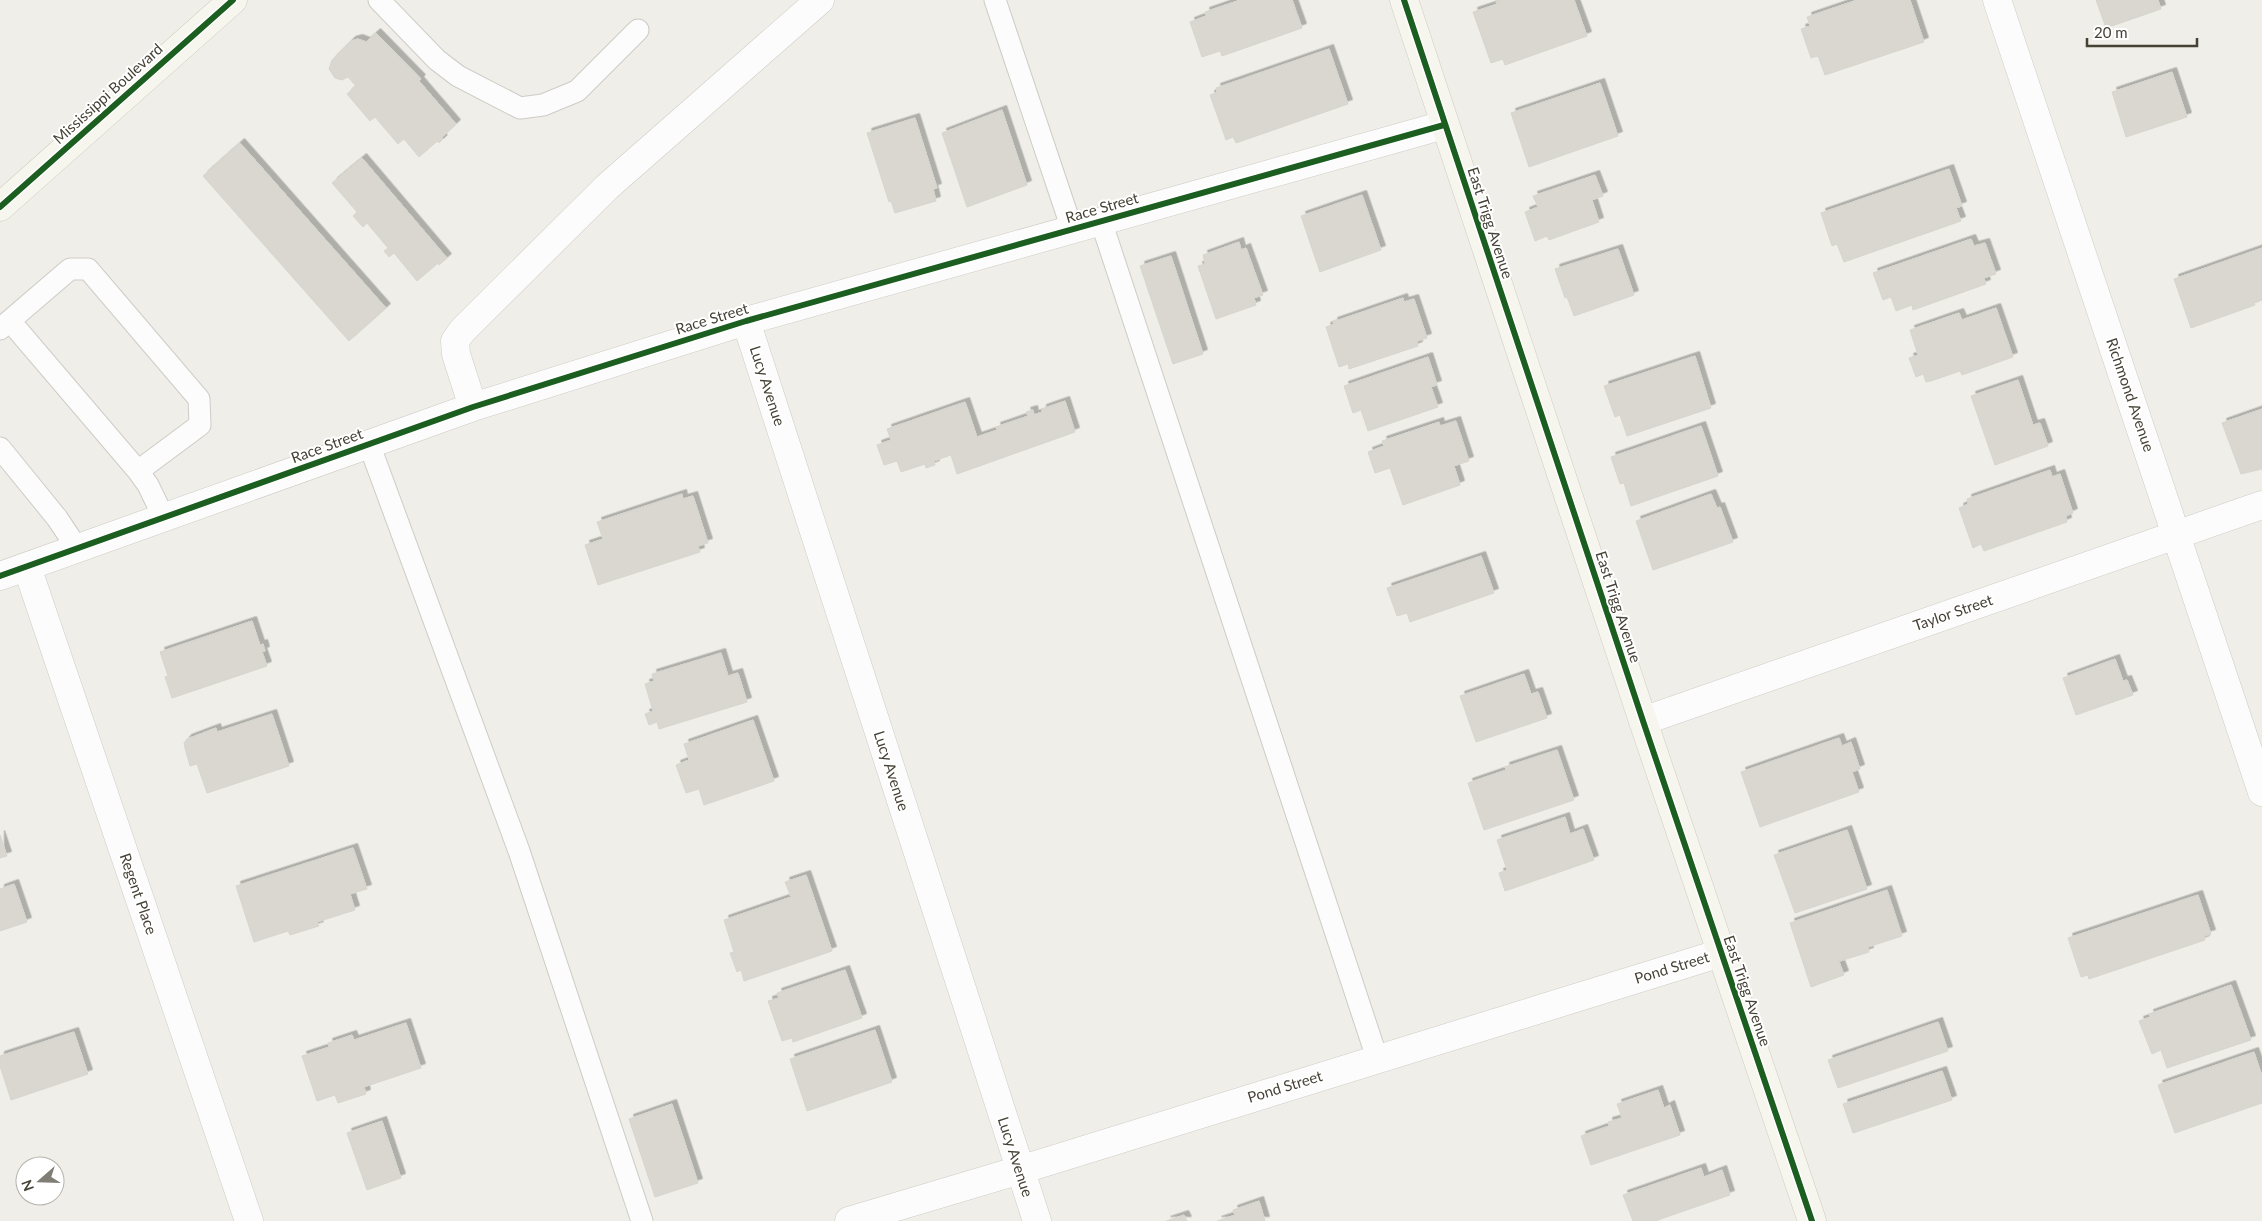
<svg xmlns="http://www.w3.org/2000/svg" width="2262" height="1221" font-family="Lato,sans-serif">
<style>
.building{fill:#d9d7d0;stroke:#d7d5ce;filter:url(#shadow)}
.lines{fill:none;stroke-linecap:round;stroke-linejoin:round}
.lane-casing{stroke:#cdccc6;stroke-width:23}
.street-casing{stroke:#cdccc6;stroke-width:29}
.secondary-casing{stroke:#ceccbf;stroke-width:29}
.lane{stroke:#fdfcfc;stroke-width:21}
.street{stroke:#fdfcfc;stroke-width:28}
.secondary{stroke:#f6f5ee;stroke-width:28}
.cycleway-casing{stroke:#fff;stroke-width:9}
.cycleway{stroke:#1b5e20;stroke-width:6}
.labels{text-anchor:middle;stroke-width:4;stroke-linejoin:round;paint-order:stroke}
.street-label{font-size:15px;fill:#454135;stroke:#fff}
</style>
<defs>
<filter id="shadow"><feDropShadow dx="4.5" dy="-4.5" stdDeviation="0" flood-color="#0004"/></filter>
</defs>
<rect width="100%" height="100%" fill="#efeee8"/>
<path class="building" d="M1240 0H1292L1302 28 1222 56 1220 51 1202 57 1190 22 1206 16 1205 12Z
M1501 0H1574L1587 36 1505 65 1503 59 1491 63 1473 12 1497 4 1496 2Z
M1857 0H1910L1924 42 1825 75 1818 56 1811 58 1801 29 1810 26 1807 17Z
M2096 0H2158L2161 9 2106 28Z
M376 33 421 79 419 81 456 124 441 138 443 139 439 143 437 141 419 157 404 139 398 144 375 117 370 121 347 94 356 86 348 77 342 80 335 78 329 69 332 60 351 41 358 39 366 42Z
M1329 49 1348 104 1236 143 1233 137 1226 140 1210 95 1217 92 1216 88Z
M2172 72 2187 117 2126 137 2112 92Z
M1600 83 1618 136 1529 167 1511 113Z
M1002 110 1027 185 967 207 942 133Z
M915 118 937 188 933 189 936 201 895 213 891 201 889 202 867 133Z
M240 143 386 308 349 341 203 176Z
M362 158 447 258 439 265 438 263 417 281 394 253 389 257 384 251 388 248 367 223 363 227 353 216 357 212 332 183Z
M1949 169 1962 206 1956 208 1961 221 1844 262 1837 244 1832 246 1821 213Z
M1595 175 1603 196 1592 200 1599 222 1549 240 1547 236 1535 241 1525 212 1538 207 1533 196Z
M1362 195 1381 250 1320 272 1301 216Z
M1971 239 1974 246 1985 243 1996 274 1984 278 1986 284 1913 310 1912 305 1896 311 1891 297 1883 300 1873 273Z
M1239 242 1241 250 1246 248 1263 295 1254 298 1256 305 1216 319 1198 266 1205 264 1203 255Z
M2262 248V300L2254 303 2255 305 2191 328 2174 279Z
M1618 249 1634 295 1574 316 1567 297 1565 298 1555 269Z
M1171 256 1203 354 1173 364 1140 266Z
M1403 298 1404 302 1414 299 1427 338 1417 341 1418 346 1349 369 1348 364 1339 367 1326 327 1334 324 1333 322Z
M1996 308 2013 357 1962 375 1960 371 1931 381 1926 382 1923 374 1916 377 1909 358 1918 355 1910 330 1959 313 1962 320Z
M1695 356 1711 408 1627 436 1620 415 1615 417 1604 386Z
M1428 357 1437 385 1431 387 1438 407 1368 431 1361 410 1353 413 1344 386Z
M2018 380 2033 425 2040 423 2048 446 1995 465 1971 396Z
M1065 401 1075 432 957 474 951 455 934 461 935 465 926 468 925 464 901 472 897 461 884 465 877 445 891 440 887 429 965 402 977 437 997 430 996 427 1028 416 1026 412 1033 410 1034 415 1042 412V409Z
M2262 409V469L2241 474 2222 423Z
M1456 421 1469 461 1454 466 1460 485 1403 505 1390 468 1375 473 1368 452 1384 446 1382 441 1439 422 1440 426Z
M1701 426 1718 476 1631 506 1624 483 1620 484 1611 457Z
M2050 470 2052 477 2060 474 2073 513 2066 516 2067 522 1984 551 1981 544 1973 548 1959 508 1968 504 1967 499Z
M682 494 683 499 693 496 708 543 698 546 700 552 598 585 585 545 603 539 597 522Z
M1711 494 1717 508 1720 507 1733 542 1653 570 1636 521Z
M1481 556 1494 593 1410 622 1407 613 1397 616 1387 588Z
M252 621 260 645 263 644 265 651 262 652 267 666 172 698 165 677 168 676 160 652Z
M721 653 728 676 738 673 747 702 659 729 657 722 649 725 645 714 653 711 645 684 654 681 652 674Z
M2115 659 2123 681 2127 680 2133 695 2076 715 2063 678Z
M1524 674 1531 694 1538 692 1547 718 1476 742 1460 696Z
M272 714 289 766 207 793 197 764 190 766 185 748 184 743 187 739 216 728 217 732Z
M753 720 774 781 704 805 699 789 686 793 676 765 689 760 684 744Z
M1839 738 1842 746 1851 742 1860 769 1852 772 1859 792 1760 827 1741 772Z
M1557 750 1574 800 1484 830 1468 783 1506 770 1505 767Z
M1565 817 1570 834 1583 829 1594 860 1505 891 1499 873 1507 870 1497 840Z
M1847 830 1867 889 1795 913 1774 855Z
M0 835 7 856 0 858Z
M353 848 367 889 350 894 355 910 317 922 319 926 290 935 288 931 254 942 236 886Z
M806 875 832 951 744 981 741 970 737 972 730 953 734 952 724 920 791 897 785 882Z
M14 884 27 922 0 931V889Z
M1887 890 1902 936 1868 947 1869 952 1840 961 1838 959 1844 975 1811 987 1790 923Z
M2198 895 2211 934 2204 936 2205 940 2089 979 2088 975 2081 977 2068 938Z
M845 970 862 1018 793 1042 792 1038 782 1041 768 1001 779 998 777 993Z
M2231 985 2251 1040 2167 1068 2161 1050 2152 1054 2139 1021 2150 1017 2149 1014Z
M1938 1022 1948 1051 1838 1088 1828 1060Z
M406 1023 421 1068 364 1087 366 1094 338 1103 335 1095 317 1101 302 1056 329 1047 328 1043 352 1035 354 1040Z
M875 1030 892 1082 807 1111 790 1059Z
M74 1032 88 1074 11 1100 0 1066V1056Z
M2254 1052 2262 1076V1103L2175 1133 2158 1085Z
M1942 1071 1952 1100 1853 1133 1843 1104Z
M1658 1090 1664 1108 1670 1105 1680 1135 1591 1165 1581 1136 1609 1126 1608 1122 1622 1118 1617 1104Z
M672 1104 698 1183 655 1197 629 1119Z
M382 1121 401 1178 367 1190 347 1133Z
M1701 1168 1704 1177 1722 1170 1730 1195 1655 1221H1633L1623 1195Z
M1259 1201 1265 1221H1217L1235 1215 1233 1210Z
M1184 1215 1187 1221H1166Z"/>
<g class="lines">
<defs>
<path id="lane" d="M379 0 437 60 458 76 520 108 543 105 577 91 638 30
M995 0 1072 229
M1101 221 1377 1058
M10 321 138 471
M0 329 70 269H88L199 399 200 425 138 471 148 485 164 518
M369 444 519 851 642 1221
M0 448 57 518 77 548"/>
<path id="street" d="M1997 0 2262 792
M746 321 1037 1221
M473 407 456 354 455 341 462 331 607 187 820 0
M27 567 249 1221
M0 576 473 407 746 321 1444 125
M1643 721 2262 505
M849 1221 1020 1170 1721 953"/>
<path id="secondary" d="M1404 0 1643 721 1812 1221
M0 207 233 0"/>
</defs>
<use href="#lane" class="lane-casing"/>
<use href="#street" class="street-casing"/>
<use href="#secondary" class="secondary-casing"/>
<use href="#lane" class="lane"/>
<use href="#street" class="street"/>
<use href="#secondary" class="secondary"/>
<defs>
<path id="cycleway" d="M1404 0 1643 721 1812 1221
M0 207 233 0
M0 576 473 407 746 321 1444 125"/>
</defs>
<use href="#cycleway" class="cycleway-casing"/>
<use href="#cycleway" class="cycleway"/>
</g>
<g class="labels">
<g class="street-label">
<text transform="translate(108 94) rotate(-42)" y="5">Mississippi Boulevard</text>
<text transform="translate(1102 208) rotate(-16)" y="5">Race Street</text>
<text transform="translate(1490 223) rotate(72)" y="5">East Trigg Avenue</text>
<text transform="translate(712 319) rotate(-17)" y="5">Race Street</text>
<text transform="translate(767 386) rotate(72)" y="5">Lucy Avenue</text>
<text transform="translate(2130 395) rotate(71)" y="5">Richmond Avenue</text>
<text transform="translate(327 446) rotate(-20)" y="5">Race Street</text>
<text transform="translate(1618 607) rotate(72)" y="5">East Trigg Avenue</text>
<text transform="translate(1953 613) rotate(-19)" y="5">Taylor Street</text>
<text transform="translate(891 771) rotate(72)" y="5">Lucy Avenue</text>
<text transform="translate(138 894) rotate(71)" y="5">Regent Place</text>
<text transform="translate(1672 968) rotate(-17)" y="5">Pond Street</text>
<text transform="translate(1747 991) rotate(71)" y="5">East Trigg Avenue</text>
<text transform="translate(1285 1087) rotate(-17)" y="5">Pond Street</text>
<text transform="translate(1015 1157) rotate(72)" y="5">Lucy Avenue</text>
</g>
</g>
<g transform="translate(40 1181) rotate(250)"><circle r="24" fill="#ffffff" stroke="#b5b3ae"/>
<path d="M0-4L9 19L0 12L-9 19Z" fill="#807e74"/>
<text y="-8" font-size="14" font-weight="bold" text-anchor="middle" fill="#454135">N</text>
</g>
<path d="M2087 38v8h110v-8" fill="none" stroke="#454135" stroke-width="2.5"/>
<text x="2094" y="38" font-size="15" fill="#454135" stroke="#ffffff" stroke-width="4" paint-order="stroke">20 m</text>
</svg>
